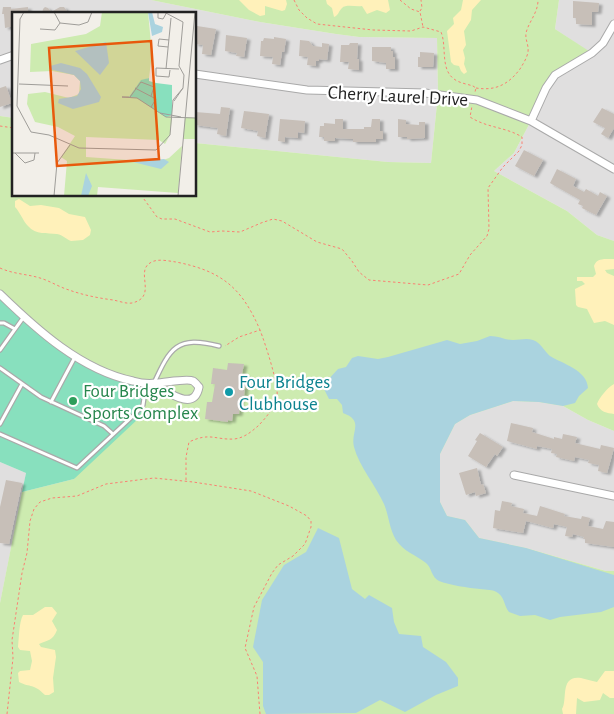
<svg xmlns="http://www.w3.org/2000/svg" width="614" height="714" font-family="'Alegreya Sans',sans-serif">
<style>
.residential{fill:#e0dfdf}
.grass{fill:#cdebb0}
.sand{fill:#fff1ba}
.pitch{fill:#88e0be}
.water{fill:#aad3df}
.building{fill:#c7bfb8;filter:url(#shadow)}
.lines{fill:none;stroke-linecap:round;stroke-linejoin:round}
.lane-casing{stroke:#a9a9a9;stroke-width:5.5}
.street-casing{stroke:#a9a9a9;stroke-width:9}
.path{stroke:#fa8072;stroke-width:1;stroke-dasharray:2.5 2.5;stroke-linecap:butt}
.lane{stroke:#fff;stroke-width:3}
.street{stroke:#fff;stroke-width:7}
.culture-dot{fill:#0f9aa8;stroke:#fff;stroke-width:2}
.leisure-dot{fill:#2e9e5b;stroke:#fff;stroke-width:2}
.labels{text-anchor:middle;stroke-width:4.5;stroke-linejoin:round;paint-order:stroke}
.street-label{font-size:19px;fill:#222;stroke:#fff}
.culture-label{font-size:19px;fill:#0d838f;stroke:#fff;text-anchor:start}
.leisure-label{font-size:19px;fill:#27864d;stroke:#fff;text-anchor:start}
.inset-road{fill:none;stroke:#9f9d99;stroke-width:1}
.view{fill:#e8590c;fill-opacity:0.15;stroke:#e8590c;stroke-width:2.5}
.inset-edge{fill:none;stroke:#222;stroke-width:2.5}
</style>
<defs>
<filter id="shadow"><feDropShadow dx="3.5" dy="2" stdDeviation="1" flood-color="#0004"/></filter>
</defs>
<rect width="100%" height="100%" fill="#f2efe9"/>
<path class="residential" d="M0 0H151L260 22 336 34 359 37 437 38 438 94 431 163 388 162 195 143V14H14V118L0 116Z
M559 0H614V241L597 235 567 211 494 171 514 153 555 75 591 53 555 29Z
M513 401 539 402 563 406 588 420 614 431V571H606L526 548 478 538 465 520 447 516 440 502V454L455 424 470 415Z
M0 462 26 473 0 603Z"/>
<path class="grass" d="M151 0H559L555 29 592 53 555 75 514 153 494 171 567 211 597 235 614 241V431L588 420 563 406 539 402 513 401 470 415 455 424 440 454V502L447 516 465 520 479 538 526 548 606 571H614V714H0V603L22 492 74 479 133 382 73 355 0 294V116L14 118V195H195V143L388 162 431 163 438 94 437 38 359 37 336 34 260 22Z"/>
<path class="sand" d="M239 0H286L287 4 285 10 282 11 265 6V15L260 16 249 10Z
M326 0H388L390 10 386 13 377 10 367 14 362 6C356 7 346 4 342 8 338 12 339 15 334 17L332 8 327 4Z
M463 0H481L472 10 471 20 464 31 466 45 463 50 465 58 464 64 467 72 464 74 461 71 459 66 454 65 451 62 447 31 454 24 453 18 461 10Z
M19 199 30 206 41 205 59 208 69 214 85 217 91 230 90 235 83 240 71 241C66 239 63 235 57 234 47 233 36 235 28 226 23 221 20 212 15 207V201Z
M604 259H614V269L605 270 607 273 614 276V325L605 321 594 323 587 309 578 307 576 305 575 289 585 284 582 281H577V277H593L596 274 594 266C596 261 598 260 604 259Z
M614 384V414C607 413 600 412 597 404 599 398 608 387 614 384Z
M45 607H52L57 613 52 621 57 630C53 641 47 640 39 644L41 647 55 650 56 657 53 678 54 692 49 695H45C33 683 31 688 19 682L18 673 20 671 30 670 32 661 30 651 20 650 18 647C19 638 19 622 23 615H33Z
M605 671H614V698H610L603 693 600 700 584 702 577 698 576 714H563L562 709C568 700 559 675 581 678 586 679 591 681 597 682Z"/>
<path class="pitch" d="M0 294 31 324 105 373 153 384 139 418 74 479 22 492 26 473 0 462Z"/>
<path class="water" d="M490 336C499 336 505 340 513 340 520 340 526 338 533 340 541 343 544 351 550 356 563 364 587 370 588 388L579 396 575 403 563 406 539 402 513 401 470 415 455 424 440 454V502L447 516 465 520 479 538 526 548 614 575V607L601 612 560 617 550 620 535 615 520 616 509 612C504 606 505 598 498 593 493 589 486 590 480 589 469 588 449 585 439 581 431 577 432 568 426 563 416 555 404 552 396 540 389 528 389 516 384 504 376 486 359 466 354 447 350 432 365 421 343 413L342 405 337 399H329L324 389 325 383 338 369 346 367 352 358 358 356 378 359 388 357 447 340 460 344 477 341Z
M318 528 339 538 352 589 365 599 369 595 392 608 394 622 399 634 421 636 423 647 446 662 458 678V686L436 695 405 712 380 700 356 713 266 714 263 706V662L253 647 262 600 284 565 306 552Z"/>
<path class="building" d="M573 1 599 3 598 12H592V25L576 24V18H573Z
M3 7H11V9L28 7V14H14V26L5 28 4 14H2Z
M45 7 48 8 51 12 60 7H64L69 14H42L43 9Z
M197 26 216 29 211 55 202 54 203 45 195 44V29Z
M226 35 247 38 244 57 236 56 237 53 225 51Z
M274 37 286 39 284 52H282L280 65 272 64 273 57 260 56 261 41H263L264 38 274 39Z
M300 40 309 41 313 46 322 47V43L329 44 327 60 319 59V61H316V66L307 65 308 57 299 56Z
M350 43H358L357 59H359V70L348 69 349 62H340L341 45H349Z
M372 47H391V51H393V57H395V69H386V63L372 61Z
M420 52 434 53 433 67H418V57H420Z
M6 86 12 103 0 107V88Z
M221 107 230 108 226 136 217 134 218 128 195 125V112L220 114Z
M602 108 614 114V128L608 138 601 134 605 128 593 122Z
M244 111 269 114 265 138 257 136 258 131 241 128Z
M280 119 305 121 304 133 298 132V138L285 137V142L278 141Z
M335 119H343V129H364V127H371L372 119H380V131H383V139H376V142H353V139L335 138V141H324V137H319L320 126H324V123L335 124Z
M398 119 406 120V124L419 125V122H425V138L407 139V137H398Z
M524 150 543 160 534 176 515 166Z
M557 169 576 179 573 186 584 192 586 189 598 196 600 192 607 196 596 215 582 208 583 206 578 204 580 200 550 183Z
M228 363 244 364 242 374 247 375 244 396H241L239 414H233L232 421 228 420V422L205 419 207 402H212L215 384H211L213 368 227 370Z
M511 423 533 428 532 432 554 439V437L562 439 563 434 577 437 575 443 583 445 600 449 601 445 614 448 607 473 598 471 599 465 588 463 589 460 575 457 574 461 556 457 557 454 551 453 552 449 537 446V449L507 441Z
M480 433 503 447 497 456 495 454 486 467 468 456 477 441 475 440Z
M477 468 481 485 483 484 486 493 476 496 475 492 466 495 459 473Z
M6 480 22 483 9 544 0 543V507Z
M502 501 512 503 511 506 524 509 523 513 537 516 540 506 565 514 564 516 581 519 582 516 590 518 588 526 603 529 606 521 614 522V547L585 543V539H583L584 537 573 534 572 537 565 536 567 527 554 524 553 528 526 521 523 533 493 528 495 510 500 511Z"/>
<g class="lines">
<defs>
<path id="lane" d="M0 323H4L15 329
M0 350 23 318
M0 368 41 397 104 426 113 434
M154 383C170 348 177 335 219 346
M51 402 75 357
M0 424 22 384
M0 434 77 468 135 414 143 405 146 384"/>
<path id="street" d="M0 60 14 55
M195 74 307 90 425 93 477 100 531 121 614 169
M531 121 546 88 555 75 592 53 603 43 614 24
M0 294C37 330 81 370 133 381 140 383 148 384 156 383 164 383 187 378 193 381 195 382 198 386 199 387 194 413 167 391 153 384
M514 475 614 496"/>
</defs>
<use href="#lane" class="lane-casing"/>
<use href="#street" class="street-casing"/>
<path class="path" d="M294 0 299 10 307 18 317 24 373 30 411 31 423 27 441 32C447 46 440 69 454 79 459 83 467 84 473 86L476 88 475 92
M400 0 411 9 420 12 423 27
M420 11 422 8 421 0
M476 88C495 91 508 85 520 69 523 64 527 58 528 52 529 45 525 40 526 33 529 21 538 13 538 0
M0 126 14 128
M141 195 157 217 162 219H175L210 232 222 231 240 232 261 223 273 219 282 221 317 242 342 249 352 261 359 272 369 280 428 285 459 274 470 255 487 236 489 229 488 188 503 167 519 151 522 145V137C506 127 487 128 470 117L472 106
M0 268C13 274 27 274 40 278 50 281 59 287 69 290 83 295 98 298 113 300 119 301 126 304 132 303 158 297 135 272 150 263 157 258 168 261 176 262 222 271 242 288 260 330
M186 480V457L189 442C210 432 215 440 234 439 244 438 251 432 258 426 265 419 275 407 277 397 279 385 265 343 260 330L239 337 225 346
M7 714 13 658 12 640 22 573 27 553 30 521 34 509 40 502 52 498 77 496 106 484 154 478 193 482 251 491 289 506 307 516 311 521V527L305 544 293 556 278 565 272 573 254 607 252 616 245 648 257 676 260 714"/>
<use href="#lane" class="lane"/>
<use href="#street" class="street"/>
</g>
<circle class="culture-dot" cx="229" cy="392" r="5"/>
<circle class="leisure-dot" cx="73" cy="401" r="5"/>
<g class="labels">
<g class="street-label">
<text transform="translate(398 95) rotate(3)" y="7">Cherry Laurel Drive</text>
</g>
<g class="culture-label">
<text x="239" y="388">Four Bridges<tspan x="239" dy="22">Clubhouse</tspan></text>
</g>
<g class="leisure-label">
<text x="83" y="397">Four Bridges<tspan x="83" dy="22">Sports Complex</tspan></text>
</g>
</g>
<g transform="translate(12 12)">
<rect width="184" height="184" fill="#f2efe9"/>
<path d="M90 0H136L140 42 137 66 129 69 125 86 160 105 158 123 153 132 147 128 74 125V145L145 150 157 146 170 134 166 181 86 175 85 184H52L55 149 49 145 63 124 46 115 23 110 15 92 16 82 33 80 57 86 67 82 68 69 62 63 40 59 18 60 19 32 74 22 88 14ZM173 105 184 106V127H171Z" fill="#cdebb0"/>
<path d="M137 66V69L144 71 160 73V103L154 105 125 86 117 85 129 68Z" fill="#88e0be"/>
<path d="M136 0H140L143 12 151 15 150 20 140 24ZM94 30 97 51 88 63 63 39ZM49 51 68 56 75 62 89 85 87 90 61 97 46 91 47 87 65 84 69 77 68 69 62 63 37 57 38 54ZM152 147 157 150 149 157 121 150ZM74 161 80 174 76 184H69Z" fill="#aad3df"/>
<path class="inset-road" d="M12 0 8 7 5 94 19 120 37 123 67 136 144 138 158 123 161 88 171 76M42 0 48 11 67 13 76 10 80 0M146 0V6L151 7 155 0M152 0 171 10 167 54 172 63 171 76 162 89M28 17 43 18 48 11M156 35 146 34 147 27 157 28M154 57 159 6M158 58 157 65 144 64V56L167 57M7 72 56 74M123 76 144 87 139 95M117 85H110L125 86 154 105 184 106M118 85 129 70 142 75 139 84M148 101 169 105M0 141H27M3 141 13 151 22 148 23 141M42 184 45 151 58 133M166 184 183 0"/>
<path class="view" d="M139 29 147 147 45 154 37 36Z"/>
<rect width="184" height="184" class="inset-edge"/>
</g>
</svg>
